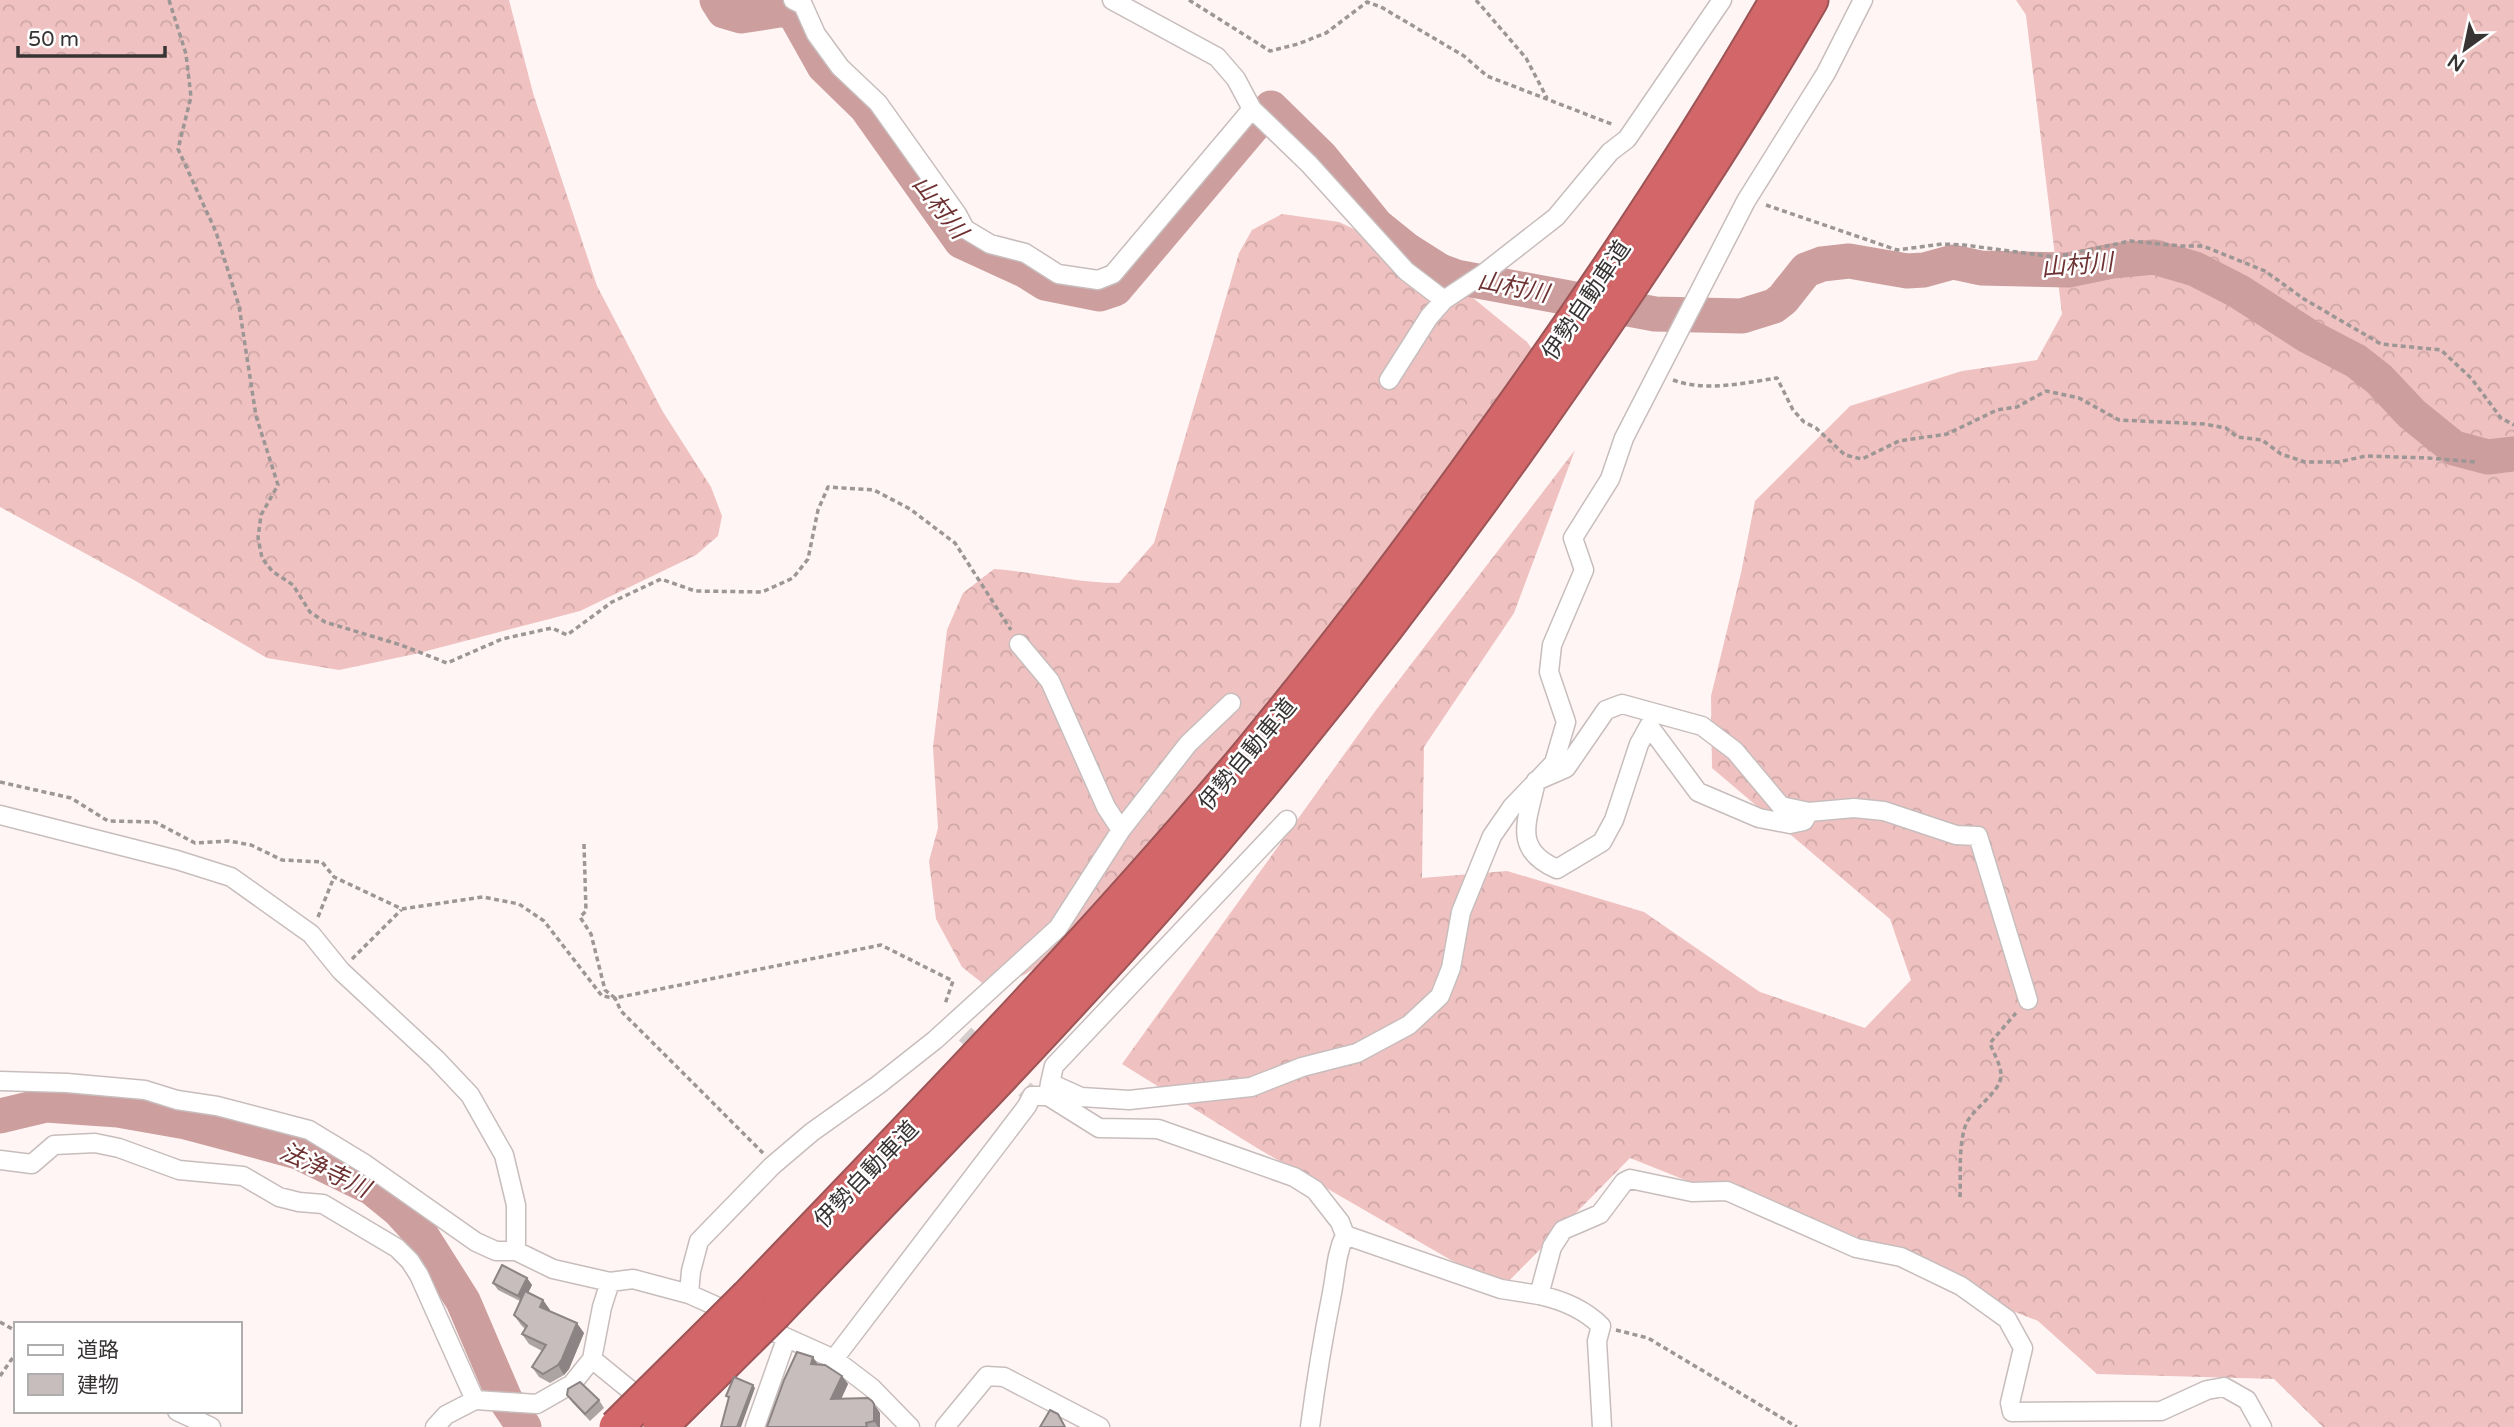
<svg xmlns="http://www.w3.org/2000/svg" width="2514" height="1427" font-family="'Varela Round','Noto Sans JP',sans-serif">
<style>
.forest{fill:url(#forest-crowns)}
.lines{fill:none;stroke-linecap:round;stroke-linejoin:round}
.river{stroke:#cc9e9d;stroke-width:35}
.minor-tunnel{stroke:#d6cece;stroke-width:18;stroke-dasharray:18 9;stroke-linecap:butt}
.minor-casing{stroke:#c8bdbd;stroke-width:21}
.motorway-casing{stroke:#9d5456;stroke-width:37}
.path{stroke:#9c9695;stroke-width:3.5;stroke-dasharray:5 3.5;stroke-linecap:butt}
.minor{stroke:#fff;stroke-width:18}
.motorway{stroke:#d36668;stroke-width:33}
.motorway-bridge-casing{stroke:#9d5456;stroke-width:37;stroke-linecap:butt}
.motorway-bridge{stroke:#d36668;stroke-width:33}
.wall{fill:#aca3a3}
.shaded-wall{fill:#8c8484}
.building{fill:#c8bdbd;stroke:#8c8484;stroke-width:2}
.labels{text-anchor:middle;stroke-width:5;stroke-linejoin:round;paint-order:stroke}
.street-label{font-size:23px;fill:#383434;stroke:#fff}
.water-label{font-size:24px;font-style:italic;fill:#6e3233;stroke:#fff}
</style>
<defs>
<pattern id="forest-crowns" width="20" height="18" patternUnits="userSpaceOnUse" patternTransform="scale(1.75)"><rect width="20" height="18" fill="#efc2c1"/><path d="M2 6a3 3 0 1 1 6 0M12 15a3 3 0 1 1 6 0" fill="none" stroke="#cea7a6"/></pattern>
</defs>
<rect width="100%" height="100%" fill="#fef5f4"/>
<path class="forest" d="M0 0H509L533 93 597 286 663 412 711 487 722 516 718 536 696 555 580 611 415 654 339 670 267 658 134 580 0 507Z
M2016 0H2514V1427H2323L2274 1379 2097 1374 2038 1321 1630 1158 1501 1289 1257 1148 1122 1064 1376 710 1575 450 1514 613 1424 747 1422 878 1507 871 1644 912 1760 992 1865 1028 1911 980 1890 919 1712 768 1711 696 1741 573 1755 501 1850 406 1962 371 2037 360 2062 314 2026 15Z
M1282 214 1339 222 1396 249 1467 293 1527 342 1559 386 1073 943 1024 975 986 986 962 967 936 919 929 861 938 828 933 747 947 630 963 593 994 569C1036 572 1076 583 1119 583L1154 543 1239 253 1252 230Z"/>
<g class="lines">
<path class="river" d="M717 0 724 11 741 16 786 9 796 16 824 66 866 107 961 241 1026 271 1045 283 1100 294 1115 289 1252 127 1271 108 1321 157 1376 225 1407 250 1440 271 1456 277 1655 314 1742 316 1774 306 1783 299 1806 270 1822 264 1849 261 1907 271 1924 270 1953 262 1981 268 2068 270 2112 261 2154 257 2195 269 2238 291 2308 336 2356 361 2379 379 2412 414 2454 448 2488 457 2514 454
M0 1116 46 1105 118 1110 186 1122 298 1152 372 1188 399 1210 420 1233 463 1301 505 1399 524 1427"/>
<path class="minor-tunnel" d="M965 1034 1032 1096"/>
<defs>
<path id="minor" d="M793 0 803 5 816 34 840 67 878 103 957 214 965 229 990 244 1025 253 1058 274 1098 280 1113 274 1252 109
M1112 0 1217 57 1236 79 1252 109 1309 164 1406 271 1444 300
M1389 380 1429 317 1444 300 1483 274 1556 217 1610 152 1627 139 1722 0
M1019 644 1050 681 1106 807 1121 830
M1809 812 1804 821 1790 824 1759 818 1698 792 1649 726 1639 744 1614 820 1602 842 1557 869C1511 849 1528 820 1536 781L1566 768 1606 710 1622 704 1702 726 1735 751 1781 806 1809 812 1854 808 1884 811 1956 835 1978 836 2028 1000
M0 815 177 860 231 877 311 934 341 971 436 1059 470 1095 504 1155 516 1205V1251
M0 1081 67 1083 145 1090 177 1100 217 1106 309 1130 365 1164 476 1242 496 1251H516L553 1269 610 1282 633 1279 689 1294 834 1359 872 1388 910 1427
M1050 1083 1054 1066 1287 820
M1048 1096 1050 1083 1081 1097 1129 1100 1251 1087 1302 1067 1357 1053 1409 1025 1440 996 1451 968 1461 912 1492 836 1512 807 1554 763 1566 722 1549 672 1552 645 1584 570 1573 538 1610 479 1624 438 1746 201 1826 73 1863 0
M0 1160 32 1164 54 1145 95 1143 119 1148 179 1170 243 1176 279 1197 299 1202 323 1204 397 1248 410 1261 419 1275 475 1400 446 1415 435 1427
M1345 1235 1501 1289 1539 1295 1552 1247 1563 1230 1600 1214 1624 1182 1630 1179 1692 1192 1727 1191 1856 1248 1901 1257 1961 1286 2007 1319 2023 1348 2010 1403 2012 1412 2161 1411 2207 1390 2224 1387 2247 1400 2262 1427
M689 1294 691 1271 699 1241 772 1166 812 1132 878 1085 935 1040 1058 928 1121 830 1188 744 1231 703
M1539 1295C1562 1300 1584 1309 1601 1326L1597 1341 1602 1427
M592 1359 646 1403
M834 1359 1027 1106 1032 1096H1048L1099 1128 1158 1129 1294 1177 1315 1190 1340 1222 1345 1235C1336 1254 1336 1272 1332 1293 1323 1338 1316 1381 1310 1427
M475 1400 537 1404 572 1384 592 1359 602 1307 610 1282
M177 1411 211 1427
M755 1427 784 1345
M945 1427 987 1376 1004 1377 1100 1427"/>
<path id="motorway" d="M748 1296C919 1118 1092 941 1251 751 1338 646 1420 537 1499 426 1598 288 1692 147 1777 0
M776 1312C906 1176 1038 1042 1162 901 1329 711 1481 509 1622 299 1688 201 1752 102 1811 0"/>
</defs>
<use href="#minor" class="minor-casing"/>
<use href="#motorway" class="motorway-casing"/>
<path class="path" d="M169 0 186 54 191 97 178 149 216 232 239 306 256 416 278 485 261 515 258 538 262 558 272 571 293 585 310 612 325 622 401 645 447 663 502 639 552 628 567 635 612 602 661 579 695 591 762 592 793 578 808 559 818 510 828 487 874 490 910 509 955 543 1011 630
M1189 0 1270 51 1298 44 1326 33 1367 2 1381 7 1464 56 1487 76 1614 125
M1476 0 1526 58 1547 98
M1766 205 1897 250 1942 244 1964 245 2055 257 2130 241 2181 246H2203L2265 271 2304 299 2381 344 2441 350 2471 378 2501 418 2514 425
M1673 380C1705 392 1744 383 1777 378L1793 410 1804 422 1816 428 1845 455 1862 459 1899 441 1947 434 1997 410 2017 407 2046 391 2079 398 2119 420 2204 424 2226 428 2237 437 2262 440 2281 454 2305 462H2338L2366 456 2428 458 2476 462
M0 782 71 798 108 821 155 822 195 843 229 841 251 845 282 860 322 862 334 877 402 909 483 897 519 904 544 921 602 996 615 998 621 1011 763 1153
M584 844 586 911 580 917 591 934 605 990 615 998 881 945 953 981 945 1004
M318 917 334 877
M352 959 401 910
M1960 1197C1961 1174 1958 1146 1966 1124 1973 1108 2002 1091 2001 1075 2001 1065 1993 1052 1990 1043L2016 1013
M0 1322 16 1331
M1616 1330 1648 1338 1797 1427
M0 1376 16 1353"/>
<use href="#minor" class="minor"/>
<use href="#motorway" class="motorway"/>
<defs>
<path id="motorway-bridge" d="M616 1427 748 1296
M660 1427 776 1312"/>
</defs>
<use href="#motorway-bridge" class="motorway-bridge-casing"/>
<use href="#motorway-bridge" class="motorway-bridge"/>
</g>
<path class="wall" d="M527 1278 532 1285 528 1293 543 1300 550 1310 549 1311 584 1333 569 1369 564 1375 550 1383 539 1377 532 1367 542 1351 529 1344 522 1334 525 1329 521 1325 514 1315 520 1301 498 1290 493 1283Z
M818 1365 842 1376 848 1384 841 1399 874 1404 880 1413V1427H767Z
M567 1395 599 1400 604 1408 590 1421 572 1402Z"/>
<path class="shaded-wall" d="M527 1278 532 1285 523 1303 518 1296Z
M543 1300 550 1310 546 1317 540 1307Z
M577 1323 584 1333 569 1369 564 1375 558 1365Z
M813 1357 819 1366 811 1364Z
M842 1376 848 1384 837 1408 831 1399Z
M753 1385 755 1388 741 1427H737Z
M874 1404 880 1413V1427H878L874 1421Z"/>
<path class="building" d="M502 1265 527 1278 518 1296 493 1283Z
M525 1291 543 1300 540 1307 577 1323 562 1359 558 1365 543 1374 532 1367 546 1345 522 1334 527 1326 514 1315Z
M797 1352 813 1357 811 1364 825 1365 842 1376 831 1399 868 1398 872 1401 874 1404V1421L866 1423 867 1427H767L784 1380Z
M734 1377 753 1385 737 1427H721L729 1397 726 1396Z
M580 1382 599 1400 585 1414 567 1395 568 1389Z
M1050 1410 1058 1414 1065 1427H1040Z"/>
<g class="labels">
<g class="street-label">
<text transform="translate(1586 300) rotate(-56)" y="8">伊勢自動車道</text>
<text transform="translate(1247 754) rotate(-50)" y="8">伊勢自動車道</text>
<text transform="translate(866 1174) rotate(-46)" y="8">伊勢自動車道</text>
</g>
<g class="water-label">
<text transform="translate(940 207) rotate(52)" y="8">山村川</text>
<text transform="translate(2077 265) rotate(-5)" y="8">山村川</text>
<text transform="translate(1513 287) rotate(11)" y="8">山村川</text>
<text transform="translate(325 1170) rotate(25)" y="8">法浄寺川</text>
</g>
</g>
<rect x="14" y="1322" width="228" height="91" fill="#ffffff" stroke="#afaeae" stroke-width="2"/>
<rect x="28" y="1345" width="35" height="10" fill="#ffffff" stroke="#afaeae" stroke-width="2"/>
<text x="77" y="1357" font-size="21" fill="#383434">道路</text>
<rect x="28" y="1374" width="35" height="21" fill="#c8bdbd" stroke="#afaeae" stroke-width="2"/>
<text x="77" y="1392" font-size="21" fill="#383434">建物</text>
<g transform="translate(2465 49) rotate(213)" stroke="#ffffff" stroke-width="5" paint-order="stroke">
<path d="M0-5L12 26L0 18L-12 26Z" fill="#383434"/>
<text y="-10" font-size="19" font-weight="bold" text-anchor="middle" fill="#383434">N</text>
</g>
<path d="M18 46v10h147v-10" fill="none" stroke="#383434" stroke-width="3.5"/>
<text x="28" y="46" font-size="21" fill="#383434" stroke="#ffffff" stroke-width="5" paint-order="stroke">50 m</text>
</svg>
